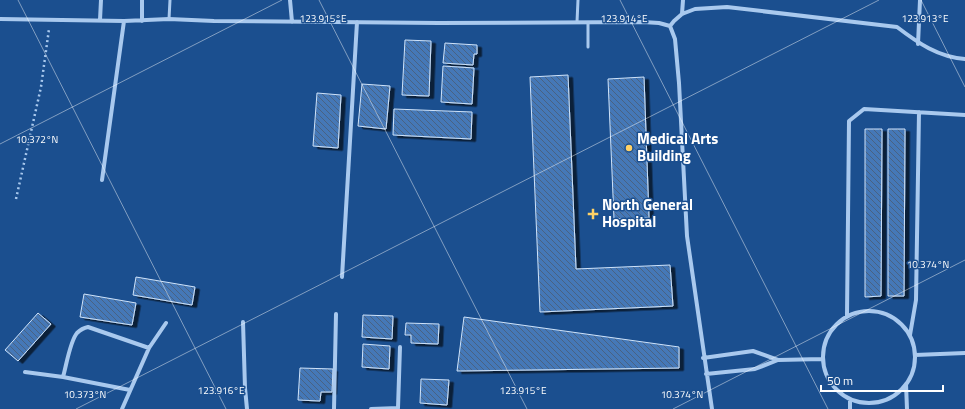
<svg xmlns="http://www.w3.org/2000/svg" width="965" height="409" font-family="'Titillium Web',sans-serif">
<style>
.building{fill:url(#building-back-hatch);stroke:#cfe3fa;filter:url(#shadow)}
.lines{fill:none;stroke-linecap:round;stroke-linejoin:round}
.path{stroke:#a9c9ee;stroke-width:2.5;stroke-dasharray:2 3;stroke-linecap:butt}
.service{stroke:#a9c9ee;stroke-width:3}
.minor{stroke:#a9c9ee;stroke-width:4}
.ticks{fill:none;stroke:#fff;stroke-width:1;stroke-opacity:0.45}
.poi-dot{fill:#ffd166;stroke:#1b4f8f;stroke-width:1.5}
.labels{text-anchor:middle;stroke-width:3;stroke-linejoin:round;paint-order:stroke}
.poi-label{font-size:15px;font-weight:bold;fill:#fff;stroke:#1b4f8f;text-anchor:start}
.ticks-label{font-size:10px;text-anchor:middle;fill:#fff;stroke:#1b4f8f;stroke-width:3;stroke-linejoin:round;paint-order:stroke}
</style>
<defs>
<pattern id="building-back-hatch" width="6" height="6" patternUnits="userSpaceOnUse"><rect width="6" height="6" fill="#4478b7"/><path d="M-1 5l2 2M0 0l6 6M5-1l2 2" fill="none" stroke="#486282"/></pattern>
<filter id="shadow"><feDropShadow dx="4.5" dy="2.5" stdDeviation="0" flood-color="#0009"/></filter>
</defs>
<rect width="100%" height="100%" fill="#1b4f8f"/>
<path class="building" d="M405 40 431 41 429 96 402 95Z
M445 43 477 45V54H474L473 65 443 63Z
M443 66 474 68 472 104 441 102Z
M568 75 576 269 670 265 673 306 540 312 530 77Z
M644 77 649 218 614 219 608 79Z
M362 84 390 86 386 129 358 126Z
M317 93 341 95 338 148 313 146Z
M394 109 472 112 471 139 393 135Z
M865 129H882L881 296 865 297Z
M888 129H905L904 296H888Z
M136 277 195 287 192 305 133 295Z
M84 294 136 303 132 325 80 317Z
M38 313 51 324 18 361 5 350Z
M363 315 393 316 392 339 362 337Z
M464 317 679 347V368L457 371Z
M406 323 439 324 438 344 411 343V335H405Z
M363 344 390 346 389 369 362 367Z
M300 368 333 369 332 392H321L320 401 298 400Z
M421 379 449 380 447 405 420 403Z"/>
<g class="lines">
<path class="path" d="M16 199 41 87 49 29"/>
<path class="service" d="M169 19 170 0
M577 22 578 0
M588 23V47"/>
<path class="minor" d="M290 0 292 22
M682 14 683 0
M0 19 124 21 169 19 214 21 439 23 643 22 659 23 670 26
M100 20 101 0
M142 21V0
M670 26 675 39 679 83 687 236 712 409
M670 26 674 21 682 14 695 9 727 7 897 27C918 43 938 57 965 59
M918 44 920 0
M102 180 124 21
M342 277 357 22
M823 357a46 46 0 1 1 92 0a46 46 0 1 1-92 0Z
M847 316 849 121 864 109 965 115
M243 322 245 388 247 409
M910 335 916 300 919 112
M915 355 965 353
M703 358 753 351 778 360
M25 372 63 377 130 390
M706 374 755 369 778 360 822 359
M63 377C66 367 70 341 77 333 80 330 83 328 88 327L149 348
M906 384 907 409
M122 409 149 348 166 323
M334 409 336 314
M371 409 398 408 400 347
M850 409V399"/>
</g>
<path class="ticks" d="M18 0 226 409M319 0 527 409M620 0 828 409M921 0 965 87M0 144 282 0M76 409 879 0M673 409 965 260"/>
<g class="poi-dot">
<circle cx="629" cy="148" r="4"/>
<path d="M591 208h4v4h4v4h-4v4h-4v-4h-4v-4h4z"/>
</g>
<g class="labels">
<g class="poi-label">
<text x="637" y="144">Medical Arts<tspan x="637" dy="17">Building</tspan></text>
<text x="602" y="210">North General<tspan x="602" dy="17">Hospital</tspan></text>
</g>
</g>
<g class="ticks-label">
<text x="323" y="22">123.915°E</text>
<text x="624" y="22">123.914°E</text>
<text x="925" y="22">123.913°E</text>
<text x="37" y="143">10.372°N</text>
<text x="928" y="268">10.374°N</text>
<text x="221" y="394">123.916°E</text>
<text x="523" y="394">123.915°E</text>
<text x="85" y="398">10.373°N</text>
<text x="682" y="398">10.374°N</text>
</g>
<path d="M821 385v6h122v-6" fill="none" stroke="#ffffff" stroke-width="2"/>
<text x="827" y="385" font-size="12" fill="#ffffff" stroke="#1b4f8f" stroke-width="3" paint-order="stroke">50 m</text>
</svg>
